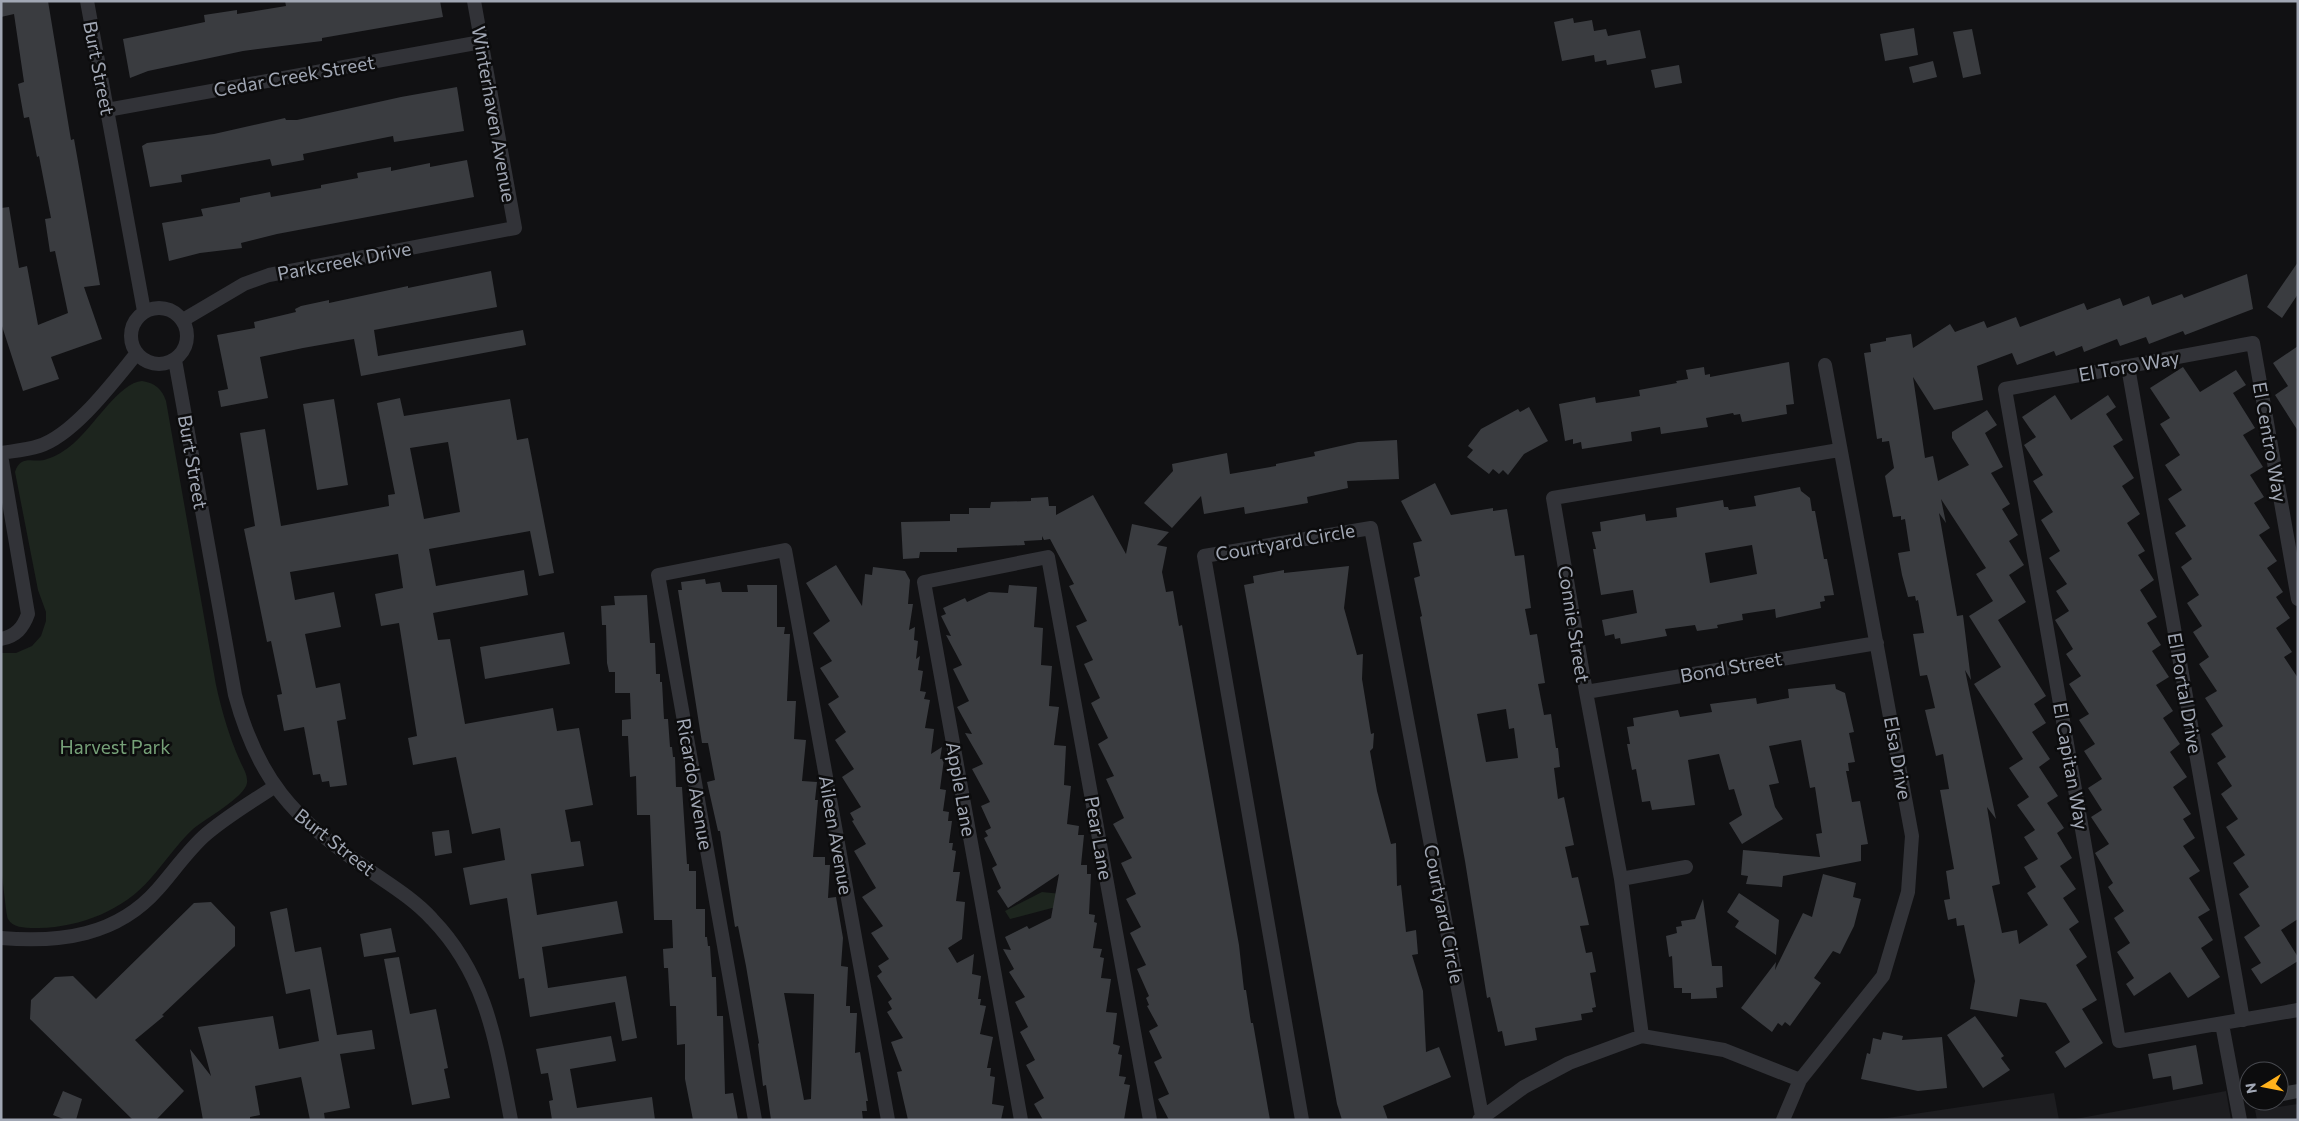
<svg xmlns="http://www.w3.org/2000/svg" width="2299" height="1121" font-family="Commissioner,sans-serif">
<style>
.built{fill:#1d1d20}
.green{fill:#1d251e}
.building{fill:#3a3c40;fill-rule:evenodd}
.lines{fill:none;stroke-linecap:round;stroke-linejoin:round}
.minor{stroke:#323338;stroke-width:14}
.labels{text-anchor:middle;stroke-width:5;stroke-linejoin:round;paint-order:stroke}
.street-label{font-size:19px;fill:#a1a7b4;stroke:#0c0c0d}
.park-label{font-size:19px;fill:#76a178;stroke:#0c0c0d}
</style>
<rect width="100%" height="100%" fill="#111113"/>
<path class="built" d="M2226 1091 2231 1120H2070Z
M2054 1093 2059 1120H1874Z
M2298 1104V1120H2257L2255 1110Z"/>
<path class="green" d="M142 381C155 383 162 389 166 401L216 685C222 712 229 736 240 761 243 768 248 775 247 783 245 797 205 819 193 829 177 844 165 862 151 878 124 910 81 927 39 928 30 928 13 929 8 919 6 915 3 879 1 870V653H16L32 646 41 636 46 621V612L38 590 15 472C21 453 35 464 47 459 57 456 66 450 74 443 92 428 120 382 142 381Z
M1042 892 1081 896 1079 911 1052 908 1010 919 1005 911Z"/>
<path class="building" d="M1 1H48L71 140 74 139 100 285 84 287 102 339 51 357 59 379 23 391 1 323V208L9 207 19 268 27 266 38 325 68 313 55 251 50 252 45 219 51 218 39 156 37 157 29 117 24 118 18 84 24 82 14 14 1 17Z
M285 1H440L443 17 322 38V41L243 51 148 71 130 78 123 39 205 22 204 15 237 10V14L286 6Z
M1573 18 1574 23 1592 20 1594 31 1606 29 1608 36 1640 30 1646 58 1607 65 1606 60 1595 62 1594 55 1562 61 1554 22Z
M1914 28 1918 55 1885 61 1880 34Z
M1972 29 1981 74 1963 78 1953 32Z
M1933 61 1937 77 1913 83 1909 67Z
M1679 65 1682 83 1655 88 1651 70Z
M457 87 464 131 394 142 393 136 303 154 304 160 272 166 270 159 181 175 182 182 150 187 142 146 147 143 214 134 285 118 286 120H297L401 97Z
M467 160 474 197 277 234 241 243 242 248 200 253 169 261 162 223 203 216 201 209 240 202V198L270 192 271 197 321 188V185L358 178 357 173 391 167V171L430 163V167Z
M2298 262V294L2282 318 2267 307Z
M491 271 497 307 374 330 378 356 523 330 526 345 361 376 354 339 303 348 260 357 268 398 221 407 218 391 228 389 217 335 255 328 254 322 296 312 295 309 301 306 329 300V303L408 286V288Z
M2247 274 2253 309 2185 335 2183 331 2149 344 2146 337 2120 346 2117 339 2084 352 2082 346 2056 356 2054 351 2017 365 2012 353 1977 366 1983 400 1934 410 1913 377 1925 458 1933 456 1938 481 1969 465 1952 438V432L1987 410 1997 425 1985 433 2003 467 1991 473 2010 504 2002 509 2018 535 2009 541 2024 565 2009 575 2026 602 1998 620 2046 696 2034 704 2046 723 2032 732 2050 759 2039 767 2058 796 2047 803 2064 828 2057 833 2072 858 2060 866 2076 889 2063 898 2079 922 2069 929 2087 957 2076 965 2097 1000 2082 1009 2103 1043 2065 1068 2055 1052 2070 1042 2046 1003 2020 999 2017 1017 1970 1009 1975 981 1964 925 1957 926 1956 918 1948 920 1944 900 1950 899 1946 871 1954 869 1940 790 1949 789 1943 754 1936 756 1925 710 1935 708 1929 682 1927 675 1920 676 1913 634 1924 633 1918 600 1916 601 1915 596 1908 597 1902 575 1898 553 1910 551 1905 519 1901 520V516L1893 517 1885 476 1894 468 1889 441 1882 442V438L1877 439 1864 353 1871 352 1870 344 1886 341V338L1911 334 1913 348 1950 324 1955 332 1984 321 1987 328 2016 317 2020 327 2084 303 2087 310 2120 298 2123 306 2149 296 2152 305 2182 294 2184 298ZM1941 499 1986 568 1976 574 1993 601 1969 616 2001 667 1974 684 2023 759 2009 768 2029 797 2017 805 2035 830 2024 837 2038 859 2024 867 2036 887 2027 893 2048 925 2019 944 2017 930 2002 933 1992 886 2000 884 1987 807 1996 819 1965 670 1971 680 1963 615 1957 616 1939 513 1946 523Z
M2298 346V431L2275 395 2288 386 2273 363Z
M1789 362 1794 404 1786 405 1787 414 1742 422 1740 414 1734 415 1733 413 1706 418 1708 427 1661 434 1660 427 1631 432 1632 441 1582 449 1581 442 1573 444V439L1565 441 1559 404 1595 397 1596 403 1640 396 1639 390 1677 383 1676 381 1688 379 1686 370 1704 367 1705 375 1710 374V377Z
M2183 367 2200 392 2236 370 2246 385 2233 393 2255 428 2243 435 2263 467 2250 475 2264 497 2254 503 2270 528 2259 535 2277 561 2267 568 2283 592 2276 597 2290 618 2276 628 2292 652 2284 657 2298 678V919L2281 930 2298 957V961L2261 984 2251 969 2261 963 2244 937 2260 926 2239 894 2249 887 2233 863 2245 855 2226 827 2238 819 2221 794 2232 786 2217 763 2226 757 2211 734 2223 726 2205 698 2217 691 2199 664 2209 657 2193 632 2202 626 2187 603 2199 595 2181 567 2192 559 2175 533 2186 526 2168 499 2182 490 2165 465 2180 455 2160 424 2170 418 2150 388Z
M2055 395 2071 420 2108 395 2116 407 2106 414 2123 440 2113 446 2134 478 2122 486 2140 514 2127 523 2145 551 2138 555 2154 580 2140 590 2157 617 2147 623 2161 645 2152 651 2169 677 2156 685 2173 711 2163 718 2180 744 2170 752 2187 777 2173 787 2191 814 2183 819 2195 838 2183 846 2200 871 2189 878 2210 910 2198 917 2213 940 2201 948 2220 977 2188 998 2170 972 2134 996 2126 984 2134 978 2117 952 2130 943 2114 918 2124 911 2108 887 2113 883 2095 853 2109 844 2091 817 2102 810 2088 788 2102 779 2084 751 2095 744 2079 720 2089 714 2069 684 2081 676 2066 654 2073 649 2055 620 2069 611 2056 591 2067 584 2049 558 2060 551 2041 520 2053 512 2033 481 2043 475 2024 445 2036 437 2022 417Z
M400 398 404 416 510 399 517 440 528 438 554 573 539 576 530 531 429 549 436 586 524 570 528 595 433 613 438 640 450 639 465 724 553 708 557 731 579 728 593 805 565 810 571 842 580 841 584 866 531 874 537 915 617 901 623 933 542 947 548 988 626 976 637 1038 622 1041 615 1002 530 1017 524 978 519 979 507 898 470 905 463 868 505 860 500 828 472 834 456 757 413 765 408 738 417 736 399 623 381 626 375 594 403 588 398 554 290 572 295 600 334 592 341 627 305 634 316 688 340 683 346 719 337 721 347 785 330 787 329 781 322 782 320 774 313 775 304 727 284 731 277 695 282 694 271 641 267 642 244 529 255 526 240 433 265 429 281 526 389 506 388 495 395 494 377 403ZM448 442 460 512 424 519 410 448Z
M334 399 348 485 317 490 303 404Z
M1529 407 1548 441 1524 454 1508 475 1503 470 1499 474 1493 469 1489 474 1467 457 1473 450 1468 446 1481 429 1518 409 1520 412Z
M1397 440 1399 479 1347 481 1348 488 1307 497 1308 503 1245 514 1244 507 1204 514 1201 496 1172 528 1144 503 1173 471 1172 464 1227 453 1230 474 1276 466V464L1315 456 1314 452 1358 442Z
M1435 483 1451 515 1493 508V511L1507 509 1515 556 1524 555 1531 608 1525 609 1530 635 1537 634 1545 683 1538 684 1544 715 1551 714 1556 748H1558L1560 767 1554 768 1558 799 1564 797 1574 845 1565 847 1572 878 1578 877 1589 925 1580 926 1586 953 1592 952 1596 972 1590 973 1596 1007 1592 1008 1593 1012 1581 1014 1582 1020 1535 1028 1537 1040 1505 1046 1502 1031 1498 1032 1490 997 1487 998 1465 861 1420 617 1422 616 1414 578 1420 576 1413 543 1422 541 1401 501ZM1506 709 1509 729 1514 728 1518 758 1486 762 1477 714Z
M1800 487 1801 491 1810 498 1812 511H1815L1824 559H1827L1834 595 1824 596 1825 601 1820 602 1821 608 1776 618 1775 609 1742 614 1743 620 1717 625 1718 628 1697 631 1695 625 1665 629 1667 636 1621 644 1620 638 1615 639 1614 634 1605 636 1602 620 1637 613 1633 590 1601 595 1593 549H1596L1592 532 1601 531 1600 522 1645 514 1646 521 1677 517 1676 508 1723 500 1724 507H1728L1729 510 1756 506 1754 496ZM1752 545 1757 574 1710 583 1705 553Z
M1093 495 1126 554 1132 524 1169 532 1157 545 1167 547 1162 572 1166 592 1173 591 1179 626 1182 625 1239 945 1244 990H1246L1251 1023H1253L1270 1120H1169L1158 1099 1169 1094 1154 1062 1162 1058 1149 1031 1158 1026 1147 1006 1149 1005 1146 998 1149 996 1137 969 1146 965 1130 933 1141 927 1126 899 1136 894 1121 863 1132 858 1113 824 1124 818 1106 779 1114 776 1098 744 1108 738 1091 703 1100 698 1084 664 1093 660 1076 626 1087 621 1069 586 1074 584 1050 539 1044 540 1042 536V540L1024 541 1025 545 957 548V552H920L919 558 903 559 901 522 950 521V514H969V508H990L991 502 1031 501V498L1048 497 1049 506H1056V515Z
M836 565 862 606 865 574 872 575 873 567 905 571 910 580 908 604H913L909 630 915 627 914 640 918 641 916 659 920 656 918 670 923 671 920 691 926 692 924 699 930 700 925 728 934 729 931 754 942 747 940 759H944L940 789 946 790 943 811 949 812 948 821H952L949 843H953L952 850 956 851 953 872H960L956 901 965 902 962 939 948 948 957 963 974 954 972 974 981 976 978 999H981L980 1005 986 1006 980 1034 993 1037 987 1068H991L990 1076 995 1077 992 1104 1004 1106 1001 1120H908L897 1072 902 1071 891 1042 903 1038 887 1012 892 1009 888 1002 892 999 877 976 882 972 878 966 889 959 871 933 883 926 862 897 876 888 854 851 866 844 852 821 854 820 850 813 861 807 842 777 854 769 835 740 846 732 828 704 839 697 820 668 832 661 813 633 830 621 806 583Z
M1349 566 1344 608 1357 655 1363 654 1362 679 1371 734 1374 733 1373 748 1370 751 1377 791 1391 844 1396 843 1397 886 1401 885 1406 932 1416 930 1418 954 1412 955 1423 991 1426 1052 1439 1047 1451 1077 1383 1106 1388 1120H1342L1337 1104 1244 585 1254 583 1253 576 1284 570V573Z
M705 579 706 584 720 582 722 592H748L747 585H777V627H785L784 634H790L787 701H796L794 739 806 740 802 781 817 782 815 800H818L813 857H825V865H830L828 898 836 897 843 938 841 966 848 967 846 1006H850V1013H857L855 1053 860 1052 868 1101H866L867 1111H862L863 1120H771L766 1085 763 1086 758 1044 759 1043 746 966 738 926 735 927 720 831H718L707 782 715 780 708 743H702L678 590H682L681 582ZM784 993 814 994 811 1099 804 1100Z
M1009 585 1037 587 1034 627 1043 628 1041 665 1052 666 1049 706 1059 707 1054 745 1066 746 1064 785 1071 786 1067 824 1079 826 1078 835H1084L1081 865H1087V874H1091L1089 914 1095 915 1094 922 1097 923 1093 948 1102 949 1100 957 1104 958 1101 978 1111 979 1106 1012 1117 1013 1113 1044 1120 1046 1118 1054 1122 1055 1119 1076 1126 1077 1124 1084 1130 1085 1124 1120H1043L1034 1104 1044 1098 1026 1065 1035 1060 1020 1032 1028 1027 1015 1002 1025 997 1009 972 1014 969 1003 949 1011 950 1005 937 1027 926 1029 929 1051 918 1059 874 1008 908 997 891 1001 888 992 868 997 865 984 838 988 836 985 831 991 828 981 806 990 802 972 769 983 764 965 733 972 734 957 707 969 701 953 669 962 665 946 635 951 636 941 616 946 614 943 608 965 598 967 602 989 592 1008 593Z
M647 595 650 643H655L656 674H660V682H662L664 719H668L670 747H672L673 757H675L676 787H682L687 864H689V871H696V909H705V937H707L708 946H710L712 977H716L717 1016H723L725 1094 733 1093 738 1120H693L685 1079V1044L677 1045 676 1006H670L668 968H664L663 949 673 948 672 920H654L650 815H637L636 776 630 777 628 736H622V720L631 719 630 693H615V672H609L607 663 606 625H602L601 606 615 605 614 596Z
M564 632 570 664 485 679 480 647Z
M1835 684 1836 689 1845 693 1854 732 1849 733 1855 762 1848 763 1849 771H1846L1852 802 1860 801 1868 844 1861 845V861L1783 876 1782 887 1746 884 1748 876 1741 875 1743 850 1820 857 1816 834 1822 833 1815 787 1810 788 1801 740 1769 746 1779 783 1769 785 1775 807 1783 819 1742 844 1729 823 1742 815 1734 789 1729 790 1719 754 1688 760 1695 805 1652 810 1650 801 1642 802 1636 769 1632 770 1627 744H1630L1627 727 1634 726 1633 718 1678 710 1680 717 1712 712 1710 704 1756 698 1757 704 1762 703 1789 698 1788 689Z
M449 830 452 853 435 856 432 832Z
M1823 874 1856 883 1853 897 1861 899 1854 926 1840 954 1833 951 1814 978 1821 983 1790 1026 1785 1022 1782 1026 1778 1023 1772 1032 1741 1008 1776 962 1775 970 1803 913 1812 917Z
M1739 893 1779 920 1776 955 1735 927 1739 921 1727 912Z
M1703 899 1712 966H1722L1723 987 1716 988 1717 998 1691 999V993H1682V988H1674L1672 956 1669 957 1666 936 1677 933 1676 927 1682 926 1681 921 1695 919Z
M211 902 235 927V946L162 1015 164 1016 135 1040 184 1091 156 1120H133L30 1019 31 1000 55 977 73 976 96 999 194 903Z
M287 908 295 952 321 947 337 1035 372 1030 375 1049 340 1054 350 1108 324 1113 325 1120H310L301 1077 255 1086 260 1115 250 1117V1120H203L190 1049 211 1076 198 1027 273 1016 279 1049 319 1041 310 989 286 994 270 912Z
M391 928 396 952 364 957 360 934Z
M399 957 410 1014 436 1009 448 1068 444 1069 450 1098 412 1105 384 959Z
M1975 1016 2004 1056 2001 1058 2010 1070 1983 1088 1947 1035Z
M1883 1032 1903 1036 1902 1040 1942 1037 1947 1088 1918 1091 1861 1079 1867 1053 1870 1054 1873 1038 1881 1040Z
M611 1036 616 1061 570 1069 577 1108 652 1097 655 1120H552L549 1101 553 1100 548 1073 541 1074 536 1049Z
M2196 1045 2203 1084 2173 1090 2171 1076 2153 1079 2148 1054Z
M2298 1084V1098L2279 1102V1087Z
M63 1091 82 1099 76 1120H66L53 1115Z"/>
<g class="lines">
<path class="minor" d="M87 1 144 311
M107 110 481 42
M131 336a28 28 0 1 1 56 0a28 28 0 1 1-56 0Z
M183 320 244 284 269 275 515 228 474 1
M175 360 235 695C258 780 293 817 363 866 387 883 413 898 432 919 488 977 496 1044 511 1120
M2128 367 2243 1020
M1 453C14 451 27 450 39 446 74 435 114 381 137 353
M1 455 28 614C23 628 16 636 1 639
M2298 599 2253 343 2005 389 2119 1041 2298 1010
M1586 692 1877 643
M1621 879 1686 867
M1 938C60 943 117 936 158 889 173 872 186 853 203 837 224 818 250 803 274 787
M2222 1024 2240 1120
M1642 1036 1621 879 1586 692 1553 498 1839 450
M755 1120 658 575 785 550 888 1120
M1021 1120 924 582 1048 557 1150 1120
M1302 1120 1204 556 1371 528 1482 1116
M1479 1120 1524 1087 1569 1063 1642 1036 1724 1050 1800 1080
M1783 1120 1800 1080 1883 976 1908 892 1912 836 1825 365"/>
</g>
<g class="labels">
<g class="street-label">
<text transform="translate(99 68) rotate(79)" y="7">Burt Street</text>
<text transform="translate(294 76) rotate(-10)" y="7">Cedar Creek Street</text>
<text transform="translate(494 114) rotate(80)" y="7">Winterhaven Avenue</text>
<text transform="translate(344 261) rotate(-11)" y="7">Parkcreek Drive</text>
<text transform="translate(2129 366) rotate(-10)" y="7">El Toro Way</text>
<text transform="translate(2270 442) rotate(80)" y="7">El Centro Way</text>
<text transform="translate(193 462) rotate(80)" y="7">Burt Street</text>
<text transform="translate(1285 542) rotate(-10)" y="7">Courtyard Circle</text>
<text transform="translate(1574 624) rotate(81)" y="7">Connie Street</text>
<text transform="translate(1731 667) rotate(-10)" y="7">Bond Street</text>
<text transform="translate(2185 693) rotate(80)" y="7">El Portal Drive</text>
<text transform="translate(1898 758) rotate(80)" y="7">Elsa Drive</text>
<text transform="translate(2071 766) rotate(80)" y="7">El Capitan Way</text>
<text transform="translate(695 784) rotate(80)" y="7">Ricardo Avenue</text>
<text transform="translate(961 789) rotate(80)" y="7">Apple Lane</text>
<text transform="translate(836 835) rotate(80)" y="7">Aileen Avenue</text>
<text transform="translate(1099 838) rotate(80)" y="7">Pear Lane</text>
<text transform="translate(335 842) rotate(38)" y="7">Burt Street</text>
<text transform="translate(1444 914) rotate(79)" y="7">Courtyard Circle</text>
</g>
<g class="park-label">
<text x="115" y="754">Harvest Park</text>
</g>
</g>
<rect width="2299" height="1121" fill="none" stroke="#a1a7b4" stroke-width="5"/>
<g transform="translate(2264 1086) rotate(260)"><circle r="24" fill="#0c0c0d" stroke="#484a50"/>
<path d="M0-4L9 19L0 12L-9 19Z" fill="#ffb11c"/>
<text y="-8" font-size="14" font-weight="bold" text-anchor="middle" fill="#a1a7b4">N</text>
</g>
</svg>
